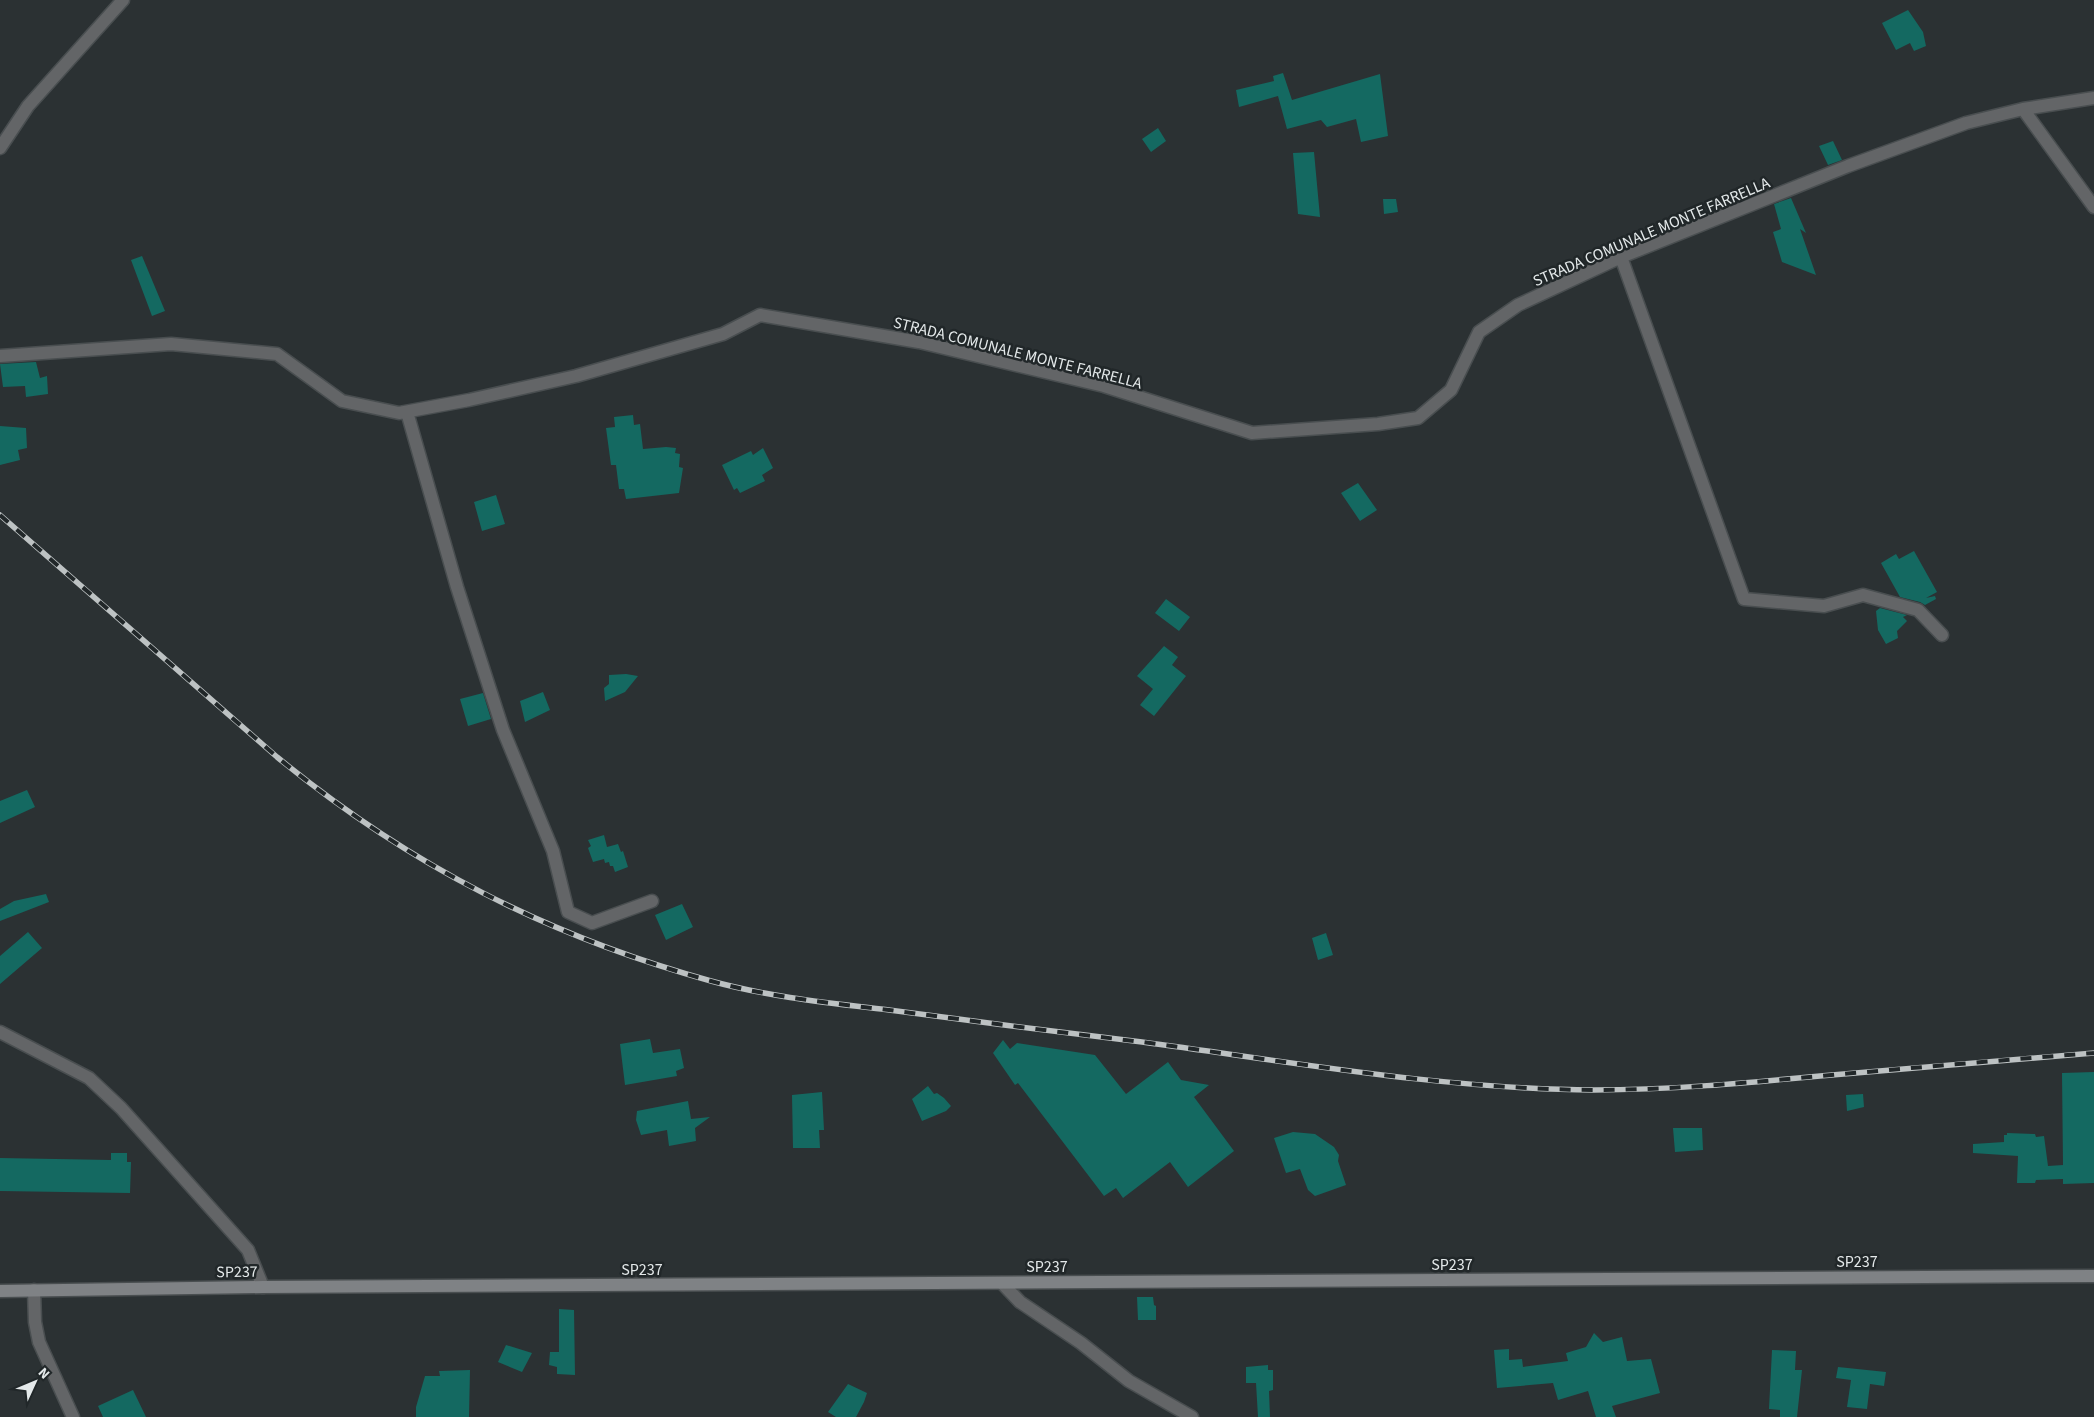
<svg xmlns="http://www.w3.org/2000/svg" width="2094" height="1417" font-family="'Source Sans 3',sans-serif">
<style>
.building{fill:#146961}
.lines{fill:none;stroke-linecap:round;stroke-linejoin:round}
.minor-casing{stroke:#494e50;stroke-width:15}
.secondary-casing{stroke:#494e50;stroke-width:15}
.minor{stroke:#636567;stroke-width:12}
.secondary{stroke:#7f8285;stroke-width:12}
.rail-casing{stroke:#bdc2c3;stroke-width:5.5}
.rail{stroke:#212729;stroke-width:4;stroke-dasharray:11;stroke-linecap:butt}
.labels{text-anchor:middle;stroke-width:5;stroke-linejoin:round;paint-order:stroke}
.street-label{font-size:16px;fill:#e4e9ea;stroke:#212729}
</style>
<rect width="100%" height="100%" fill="#2b3133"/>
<path class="building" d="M1908 10 1923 32 1926 46 1914 51 1910 43 1896 50 1882 23Z
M1283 73 1292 100 1380 74 1388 136 1361 142 1356 119 1327 127 1321 120 1287 129 1278 96 1239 107 1236 90 1274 81 1273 76Z
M1158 128 1166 141 1151 152 1142 139Z
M1833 141 1842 160 1828 165 1819 146Z
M1314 152 1320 217 1298 214 1293 153Z
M1791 198 1806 233 1800 229 1816 275 1782 262 1773 232 1781 229 1774 204Z
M1383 199H1396L1398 212 1384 214Z
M142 256 165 311 152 316 131 260Z
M36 362 40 378 47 376 48 394 26 397 25 386 3 387 0 364Z
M633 415 634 425 640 424 643 449 666 447 676 448 675 453 680 454 679 467 683 468 679 493 626 499 624 489H619L616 465H611L606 428 615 427 614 417Z
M0 426 26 428 27 448 18 450 20 460 0 465Z
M763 448 773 468 762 475 765 481 740 493 737 488 734 490 722 465 751 451 753 455Z
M1358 483 1377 510 1360 521 1341 493Z
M496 495 505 524 482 531 474 502Z
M1914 551 1937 592 1926 598 1935 596 1936 599 1925 605 1920 602 1900 597 1881 563 1896 554 1899 559Z
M1166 599 1190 617 1179 631 1155 613Z
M1880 608 1907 615 1903 617 1907 621 1897 631 1898 638 1886 644 1878 630 1876 611Z
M1164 646 1178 657 1172 665 1186 676 1154 716 1140 705 1153 689 1137 676Z
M626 674 638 676 625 692 605 701 604 688 609 684V675Z
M543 692 550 710 525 722 520 701Z
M483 693 491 719 468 726 460 699Z
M27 790 35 807 0 823V801Z
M604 835 607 847 618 844 621 852 623 851 628 867 615 872 613 866H610L609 862 605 863 604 859 593 862 588 848 591 846 588 840Z
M46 894 49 902 0 921V909L14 901Z
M682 904 693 927 666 940 655 915Z
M28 932 42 948 0 984V956Z
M1326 933 1333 955 1318 960 1312 938Z
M650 1039 653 1053 680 1049 684 1068 676 1071 677 1076 625 1085 620 1044Z
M1003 1040 1010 1049 1017 1043 1095 1055 1126 1094 1168 1062 1181 1080 1209 1085 1194 1097 1234 1151 1188 1187 1170 1162 1123 1198 1116 1188 1104 1196 1018 1083 1015 1085 993 1053Z
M2094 1072V1183L2063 1184V1179L2036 1180 2035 1183H2017L2018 1156 1973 1153V1144L2004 1142V1135H2007V1133L2035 1134 2036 1137 2044 1136 2048 1166 2063 1165 2062 1073Z
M928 1086 934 1094 937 1093 944 1098 951 1106 946 1111 922 1121 912 1099Z
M822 1092 824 1130H819L820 1148H793L792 1095Z
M1863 1094 1864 1107 1847 1111 1846 1095Z
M688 1101 691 1119 710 1117 695 1128 696 1141 669 1146 667 1130 641 1135 636 1120 637 1111Z
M1673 1128H1702L1703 1150 1675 1152Z
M1293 1132 1315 1134 1334 1147 1339 1155 1338 1161 1346 1185 1315 1196 1308 1190 1300 1169 1286 1173 1274 1138Z
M111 1153H127V1162H131L130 1193 0 1191V1158L111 1160Z
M1137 1297H1153L1154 1305 1156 1306V1320H1138Z
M559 1309 574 1310 575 1375 557 1374V1367L549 1365 550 1352H559Z
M1594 1333 1603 1342 1622 1337 1627 1361 1651 1359 1660 1393 1612 1406 1616 1417H1596L1588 1391 1558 1400 1553 1383 1497 1388 1494 1350 1509 1349V1360L1522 1359 1523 1367 1568 1361 1566 1353 1586 1347Z
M506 1345 532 1353 522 1372 498 1362Z
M1772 1350 1796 1351 1795 1370H1802L1797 1417H1780V1410L1769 1409Z
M1268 1365V1370H1273V1390L1269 1391 1270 1417H1258L1256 1383H1246V1367Z
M1838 1367 1886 1372 1884 1386 1870 1384 1867 1409 1847 1407 1851 1380 1836 1378Z
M470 1370 469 1417H416V1407L425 1376H440L439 1371Z
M848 1384 867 1393 864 1402 856 1417H836L828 1412Z
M133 1390 146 1417H103L98 1406Z"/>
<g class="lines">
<defs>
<path id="minor" d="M2023 109 2094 207
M0 148 28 106 123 0
M1621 257 1744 599 1824 606 1863 595 1918 610 1942 635
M0 356 171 344 277 354 342 401 399 413 469 400 576 376 723 334 760 315 919 342 1104 386 1252 433 1378 424 1418 418 1451 390 1479 332 1518 305 1621 257 1848 166 1966 123 2023 109 2094 98
M407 412 457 587 503 730 553 851 568 912 592 923 652 901
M0 1032 89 1078 121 1108 248 1250 263 1287
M1002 1283 1020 1302 1081 1343 1129 1381 1192 1417
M34 1290 35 1322 39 1342 73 1417"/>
<path id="secondary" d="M0 1291 263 1287 2094 1276"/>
</defs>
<use href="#minor" class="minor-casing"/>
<use href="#secondary" class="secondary-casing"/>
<use href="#minor" class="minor"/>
<use href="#secondary" class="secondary"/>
<defs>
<path id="rail" d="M0 515 277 757C409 865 548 936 711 981 769 997 830 1003 889 1010 973 1021 1058 1032 1142 1042 1293 1062 1441 1089 1594 1090 1669 1090 1745 1083 1820 1076 1912 1068 2003 1060 2094 1053"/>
</defs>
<use href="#rail" class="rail-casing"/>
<use href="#rail" class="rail"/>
</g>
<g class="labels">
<g class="street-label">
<text transform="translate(1651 231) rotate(-23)" y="6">STRADA COMUNALE MONTE FARRELLA</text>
<text transform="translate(1018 352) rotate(14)" y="6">STRADA COMUNALE MONTE FARRELLA</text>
<text x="1857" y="1267">SP237</text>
<text x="1452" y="1270">SP237</text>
<text x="1047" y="1272">SP237</text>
<text x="642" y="1275">SP237</text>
<text transform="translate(237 1271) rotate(-1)" y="6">SP237</text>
</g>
</g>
<g transform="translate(35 1382) rotate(46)" stroke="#212729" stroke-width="4" paint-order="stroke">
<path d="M0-4L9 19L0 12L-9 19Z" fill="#e4e9ea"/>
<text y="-8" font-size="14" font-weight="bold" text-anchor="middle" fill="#e4e9ea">N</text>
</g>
</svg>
